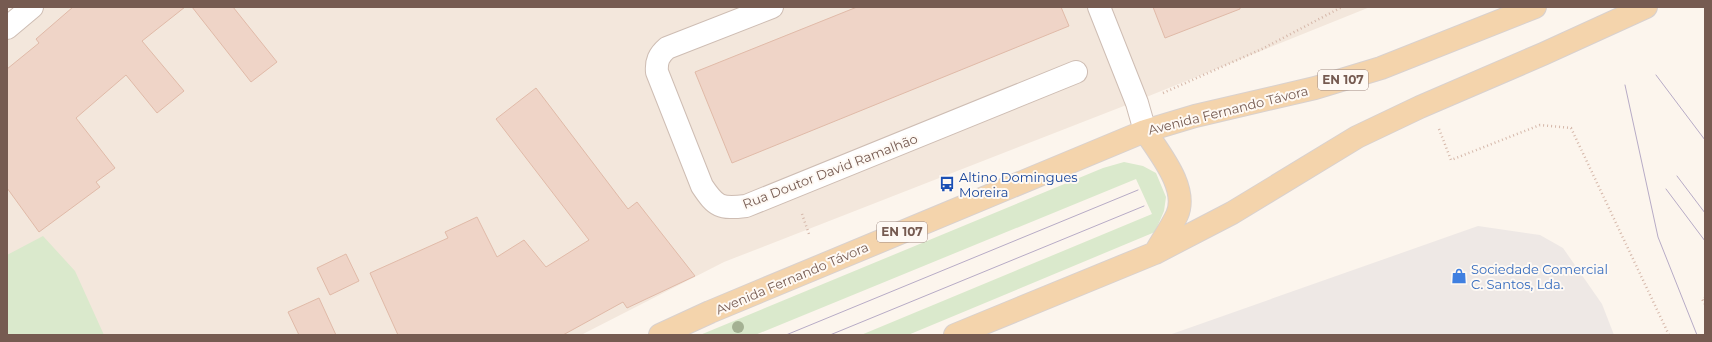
<svg xmlns="http://www.w3.org/2000/svg" width="1712" height="342" font-family="Montserrat,sans-serif">
<style>
.residential{fill:#f3e7dc}
.industrial{fill:#eee8e5}
.green{fill:#dae9cc}
.building{fill:#efd4c7;stroke:#e0baa8}
.lines{fill:none;stroke-linecap:round;stroke-linejoin:round}
.minor-casing{stroke:#cebdb3;stroke-width:24}
.major-casing{stroke:#d9d1ce;stroke-width:24}
.path{stroke:#d5b7a9;stroke-width:2.5;stroke-dasharray:1 3;stroke-linecap:butt}
.minor{stroke:#fff;stroke-width:22}
.major{stroke:#f4d4ac;stroke-width:22}
.tram{stroke:#b7abc6;stroke-width:1}
.tree{fill:#a4b193}
.labels{text-anchor:middle;stroke-width:4;stroke-linejoin:round;paint-order:stroke}
.shield{fill:#fef9f4;stroke:#9f8a82;stroke-width:1}
.shield-label{font-size:12px;font-weight:bold;fill:#765b51}
.street-label{font-size:13px;fill:#765b51;stroke:#fef9f4}
.transit-label{font-size:13px;fill:#164399;stroke:#fef9f4;text-anchor:start}
.shop-label{font-size:13px;fill:#366cbe;stroke:#fef9f4;text-anchor:start}
</style>
<rect width="100%" height="100%" fill="#fcf5ed"/>
<path class="residential" d="M34 7H1370L1129 104 724 262 581 335H7V25Z"/>
<path class="industrial" d="M1478 226 1540 235 1563 248 1602 304 1614 335H1169Z"/>
<path class="green" d="M1124 162 1143 166 1156 173 1166 197 1164 211 1155 232 908 335H861L1152 214 1136 179 755 335H700L1103 168Z
M43 236 75 271 104 335H7V255Z"/>
<path class="building" d="M73 7H185L142 41 184 91 157 113 126 75 76 118 115 168 96 182 100 187 39 232 7 188V69L39 43 36 39Z
M192 7H233L277 62 251 82Z
M857 7H1061L1069 26 732 163 695 72Z
M1153 7H1240V9L1165 38Z
M536 88 628 209 637 202 695 276 627 308 623 302 563 335H398L370 273 448 238 445 232 477 217 497 257 524 240 546 267 589 240 496 119Z
M346 254 359 281 330 295 317 268Z
M319 298 336 335H299L288 312Z"/>
<g class="lines">
<defs>
<path id="minor" d="M772 7 667 48C659 55 656 61 657 72L702 186C716 207 720 209 746 206L1076 72
M1099 7 1137 103 1145 131
M7 28 32 7"/>
<path id="major" d="M1145 131C1159 153 1189 188 1177 215 1171 228 1162 240 1155 253
M660 335 710 312 1145 131 1195 116 1315 88 1381 68 1535 7
M955 335 1155 253 1232 213 1357 137 1420 107 1543 54 1646 7"/>
</defs>
<use href="#minor" class="minor-casing"/>
<use href="#major" class="major-casing"/>
<path class="path" d="M1163 93 1262 49 1342 7
M1439 129 1451 160 1540 125 1571 128 1669 335
M802 214 809 234
M1705 298 1702 299 1705 304"/>
<use href="#minor" class="minor"/>
<use href="#major" class="major"/>
<path class="tram" d="M1656 75 1705 140
M1625 85 1658 237 1697 335
M1677 176 1705 213
M1666 189 1705 241
M786 335 1138 190
M830 335 1144 206"/>
</g>
<circle class="tree" cx="738" cy="327" r="6"/>
<defs>
<symbol id="bus-bare" viewBox="-9 -9 18 18"><path d="M-5-6H5V4H4V6H2V4H-2V6H-4V4H-5ZM-3.5-4V0h7V-4ZM-3.5 1.2v1.5H-2V1.2ZM2 1.2v1.5H3.5V1.2Z" fill="#1a4fb4" stroke="#fef9f4" stroke-width="2.5" paint-order="stroke"/></symbol>
<symbol id="shop-bare" viewBox="-9 -9 18 18"><path d="M-5-2.5h2.3a2.7 3.5 0 0 1 5.4 0H5L5.5 6h-11ZM-1.5-2.5h3a1.5 2.3 0 0 0-3 0Z" fill="#3f7fe0" stroke="#fef9f4" stroke-width="2.5" paint-order="stroke"/></symbol>
</defs>
<g fill-rule="evenodd">
<use href="#bus-bare" x="936" y="173" width="22" height="22"/>
<use href="#shop-bare" x="1448" y="265" width="22" height="22"/>
</g>
<g class="labels">
<g class="shield">
<rect x="1318" y="70" width="50" height="20" rx="3"/>
<rect x="877" y="222" width="50" height="20" rx="3"/>
</g>
<g class="shield-label">
<text x="1343" y="84">EN 107</text>
<text x="902" y="236">EN 107</text>
</g>
<g class="street-label">
<text transform="translate(1228 110) rotate(-14)" y="5">Avenida Fernando Távora</text>
<text transform="translate(830 171) rotate(-21)" y="5">Rua Doutor David Ramalhão</text>
<text transform="translate(792 278) rotate(-23)" y="5">Avenida Fernando Távora</text>
</g>
<g class="transit-label">
<text x="959" y="182">Altino Domingues<tspan x="959" dy="15">Moreira</tspan></text>
</g>
<g class="shop-label">
<text x="1471" y="274">Sociedade Comercial<tspan x="1471" dy="15">C. Santos, Lda.</tspan></text>
</g>
</g>
<rect width="1712" height="342" fill="none" stroke="#765b51" stroke-width="16"/>
</svg>
